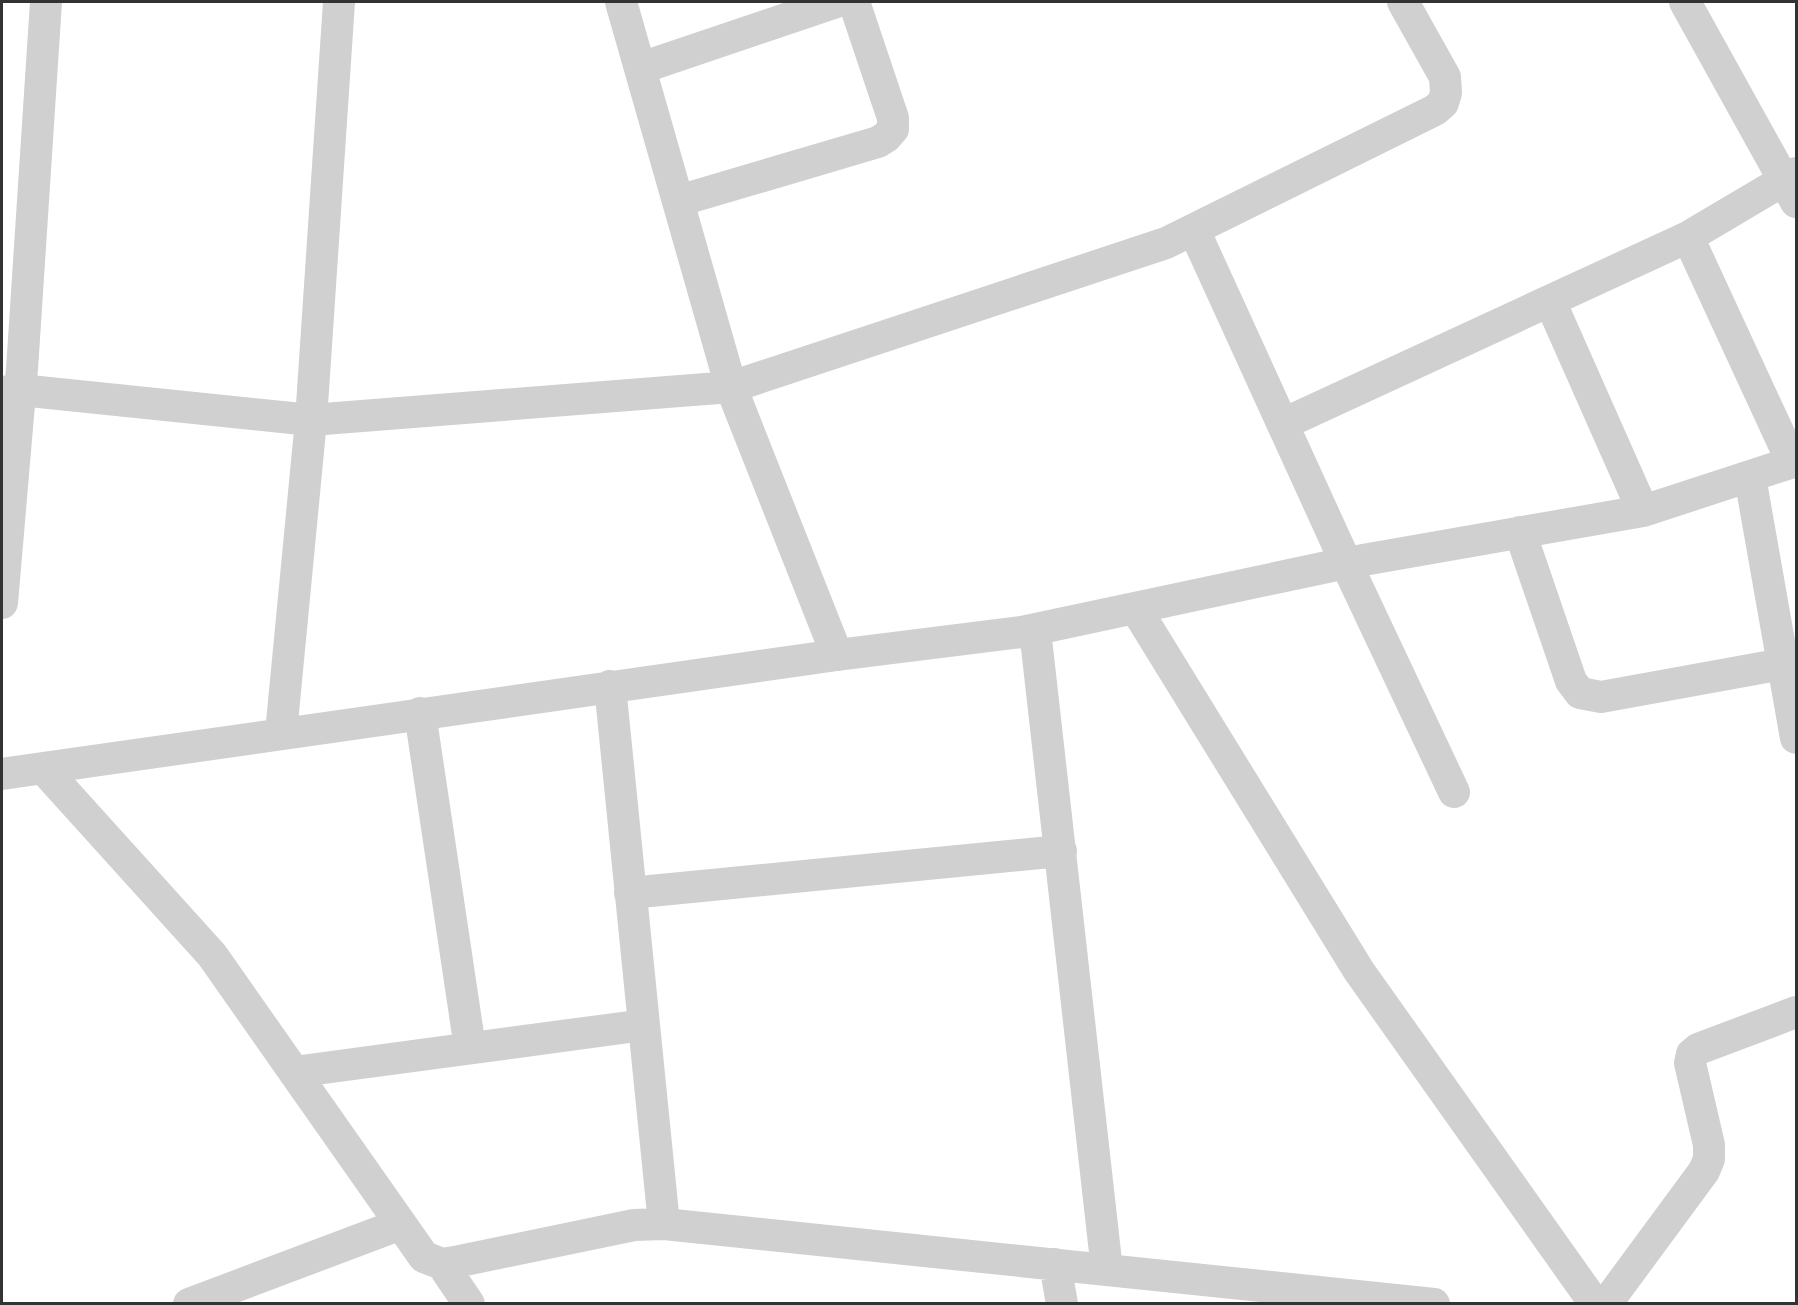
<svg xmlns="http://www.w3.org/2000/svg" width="1798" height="1305" font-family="'DM Sans',sans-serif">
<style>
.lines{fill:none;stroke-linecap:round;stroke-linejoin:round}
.minor{stroke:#d0d0d0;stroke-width:32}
</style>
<rect width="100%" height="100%" fill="#fff"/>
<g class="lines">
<path class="minor" d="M621 2 731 387 1166 243 1435 110 1443 103 1446 93 1445 77 1403 2
M1685 2 1796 202
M641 68 836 2
M678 201 878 142 886 137 893 129V118L854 2
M1194 230 1346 563 1454 792
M1688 237 1792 462
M1550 301 1643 511
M2 392 20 390 311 420 731 387 837 655
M1283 424 1688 237 1796 173
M1750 477 1796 738
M1520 532 1571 681 1580 693 1601 697 1783 664
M2 603 22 369 46 2
M1136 609 1359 971 1595 1304
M1035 630 1107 1270
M610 686 664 1224
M420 713 470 1048
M281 733 311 420 339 2
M43 768 212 955 424 1257 442 1264 460 1261 634 1225 664 1224 1434 1304
M2 774 837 655 1022 632 1346 563 1643 511 1796 461
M630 893 1061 851
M294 1072 644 1025
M442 1264 469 1304
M1055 1264 1062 1304
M189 1304 401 1224
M1606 1304 1704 1171 1709 1159V1145L1690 1063 1692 1054 1698 1049 1796 1012"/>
</g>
<rect width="1798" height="1305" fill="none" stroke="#333333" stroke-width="6"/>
</svg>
